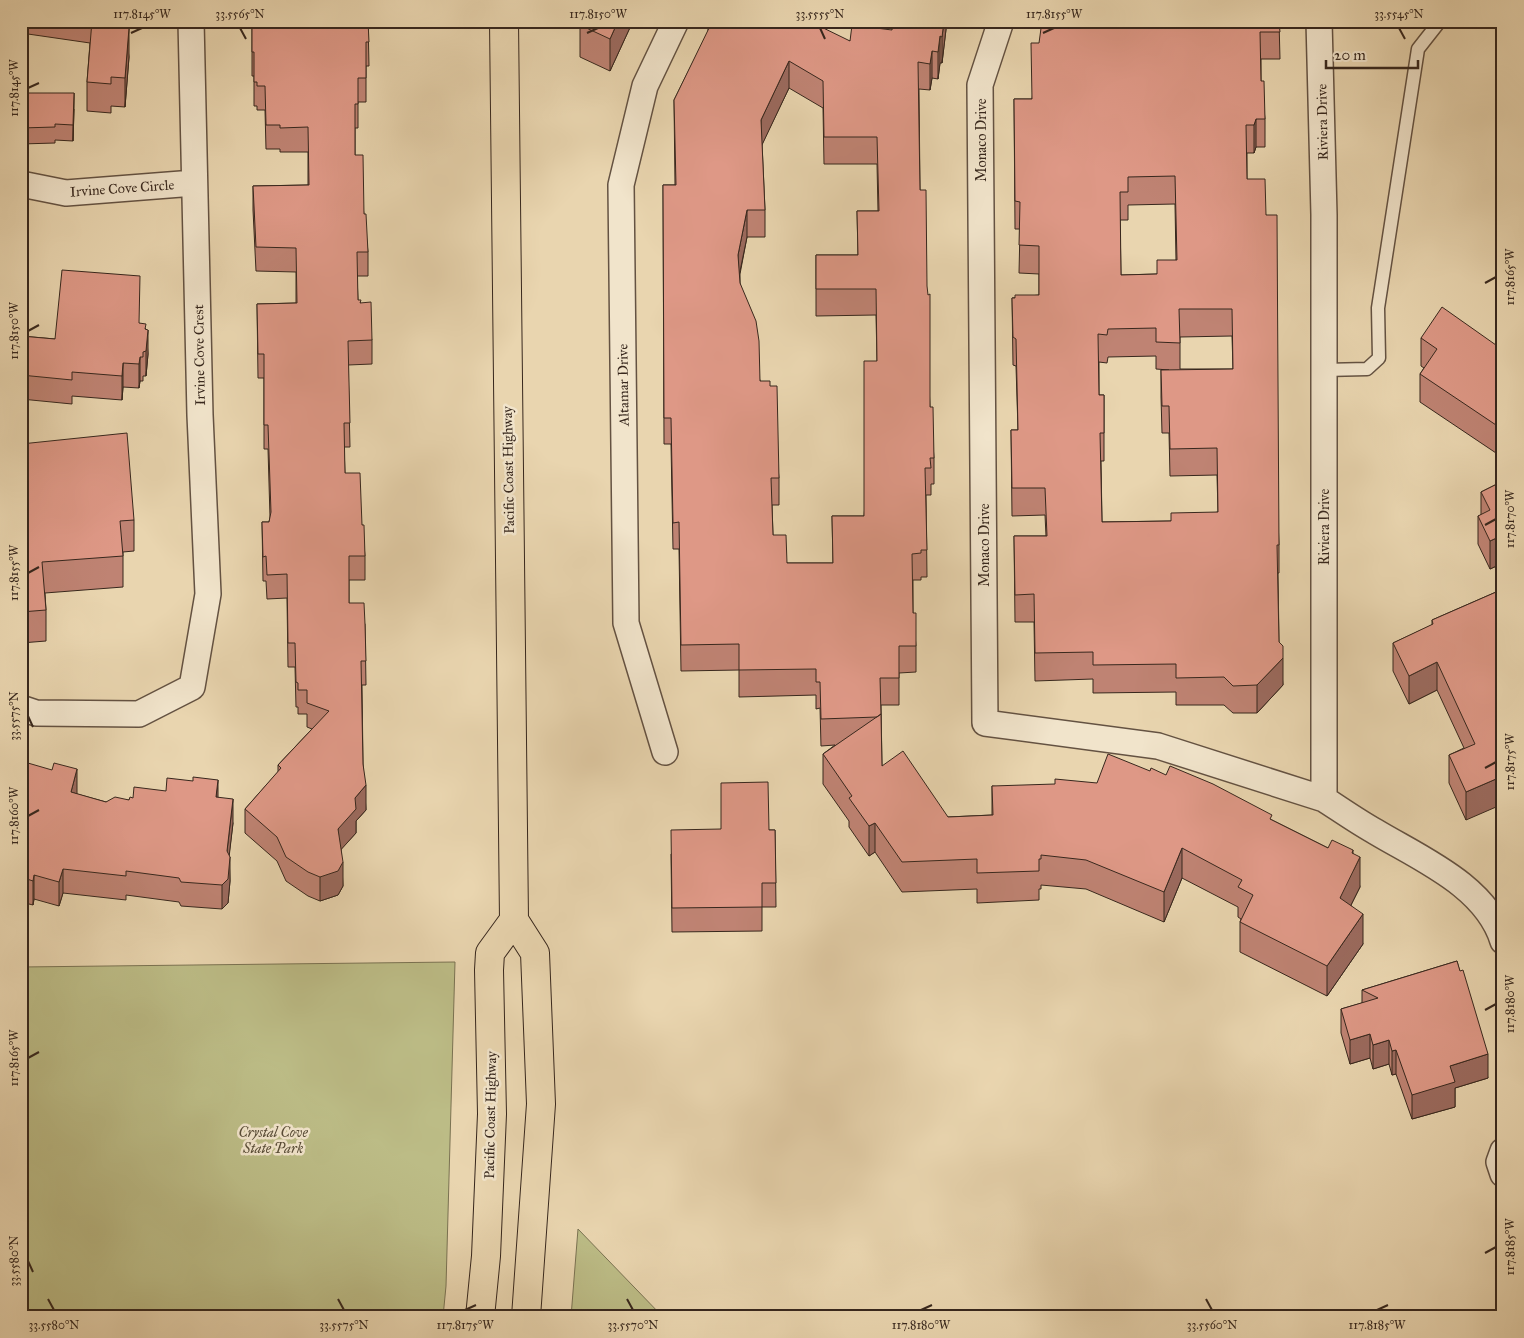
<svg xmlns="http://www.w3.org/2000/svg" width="1524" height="1338" font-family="'IM FELL Great Primer',serif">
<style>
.green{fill:#bcbc86;stroke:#7a7252}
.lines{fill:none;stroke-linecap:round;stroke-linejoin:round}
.service-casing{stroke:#645242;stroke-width:15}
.minor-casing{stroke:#645242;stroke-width:28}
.trunk-casing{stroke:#37271d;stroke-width:30}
.service{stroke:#f1e4cb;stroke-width:12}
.minor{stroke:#f1e4cb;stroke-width:25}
.trunk{stroke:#e9d5af;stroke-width:28}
.wall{fill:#bf8373;stroke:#37271d;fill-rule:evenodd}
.shaded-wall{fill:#9b6a5e;stroke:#37271d}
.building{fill:#de9886;stroke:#37271d;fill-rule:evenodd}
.ticks{fill:none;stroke:#37271d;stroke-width:2}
.labels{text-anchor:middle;stroke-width:5;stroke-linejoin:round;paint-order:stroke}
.street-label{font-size:14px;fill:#37271d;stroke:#f1e4cb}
.park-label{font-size:14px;font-style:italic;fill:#584c37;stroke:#f1e4cb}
.neatline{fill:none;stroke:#37271d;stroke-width:2}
.ticks-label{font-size:12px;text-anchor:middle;fill:#37271d}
</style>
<rect width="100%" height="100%" fill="#e9d5af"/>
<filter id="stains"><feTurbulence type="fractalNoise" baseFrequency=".004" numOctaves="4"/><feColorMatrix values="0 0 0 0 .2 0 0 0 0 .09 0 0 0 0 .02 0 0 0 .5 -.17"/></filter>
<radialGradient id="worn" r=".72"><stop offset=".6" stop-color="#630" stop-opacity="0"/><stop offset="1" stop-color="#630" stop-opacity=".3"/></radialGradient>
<path class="green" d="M455 962 446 1286 443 1317H21V967Z
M578 1229 663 1317H571Z"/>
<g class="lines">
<defs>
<path id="service" d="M1324 370 1367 369 1379 358 1378 308 1418 49 1440 21"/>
<path id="minor" d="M1001 21 980 85 985 723 1158 746 1324 799
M1319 21 1324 215V799C1341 810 1358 822 1376 832 1421 859 1486 886 1503 941
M21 184 66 193 194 183
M21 708 36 713 139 714 192 687 208 594 200 415 191 21
M665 752 626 623 621 185 645 86 676 21
M1503 1151 1499 1162 1503 1174"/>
<path id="trunk" d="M504 21 514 920 535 953 541 1104 526 1317
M480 1317 486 1256 492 1114 489 970 490 953 514 920"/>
</defs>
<use href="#service" class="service-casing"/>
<use href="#minor" class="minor-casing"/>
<use href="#trunk" class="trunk-casing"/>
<use href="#service" class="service"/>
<use href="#minor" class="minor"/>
<use href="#trunk" class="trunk"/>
</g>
<path class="wall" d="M21 21H125V27L129 57 125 107 111 106V113L87 111V82L90 43 21 33Z
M252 21H368L369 66H366V102H358V128H355V155L364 214 368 252V276H357L358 300 361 303 372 340V364L348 365 350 447H344L345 473 362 525 365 556V580H349V603L365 624 366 685H362L363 764 366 810 356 821V833L341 849 343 886 338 895 320 901 308 896 286 881 277 861 245 833V809L278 772V765L312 729 307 727V714H298V707H296L295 667H288L287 598 267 599 266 581H263L262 522H269L270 517 268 449H264V378H258L257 304 296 303V272L256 271 253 210V186L308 185V152H280V149H266L265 110H257V106H254V76H252Z
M582 21H633L610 71 580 57V25Z
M947 21 942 63H940L938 79 932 78 930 90 919 89 920 190 930 407 934 458V484H931V495H926L927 577H921V580H913V613L916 646V672L899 673V705H881L882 766 948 817 992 815V786L1272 820 1328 848 1353 853 1360 887 1351 905 1363 944 1327 996 1240 952V922L1241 919 1238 917V907L1182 878 1164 922 1086 889 1041 885V889H1039V900L977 903V889L902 892 875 852 869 856 849 827V821L823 784V754L835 745 821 746 820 708 816 709V695L739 697V670L681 671 679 549H673L671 444H664L663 185H675L674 100 708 32V23L850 41 892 30ZM789 88 823 108 824 164H877L878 211H857L858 255H816V316L876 315 877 361 864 516H832L833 563H787L773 535 772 505H779V478L770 386 760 381 740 283V274L747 237H765V210L762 144Z
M1279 21 1280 59H1261V81L1265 119V147H1256L1254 153H1247V179L1266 215 1279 545V573H1278L1279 642 1283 685 1257 713H1233L1224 705H1176V692L1093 693V679L1035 681 1034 622H1015L1014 536H1046L1045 515 1012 516 1011 430H1018L1016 366 1013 365 1012 298 1039 295V274L1019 273 1020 229H1015L1014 99H1032L1039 43ZM1175 204 1176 260 1157 274 1121 275 1120 220H1128V205ZM1232 336 1233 369H1180V337ZM1156 356V369L1169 370H1161V397L1162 433H1169L1170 476 1217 475 1218 512 1171 521 1102 522 1101 461H1104V395H1099V362L1107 363 1108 357Z
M21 93 74 109 73 141 55 140V143L21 144Z
M139 323 146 329 148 354 146 376H143V381H140L139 388 123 387 122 400 72 396V404L21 399V336L55 339Z
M1421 338 1503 350V469L1496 453 1420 402V374L1424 368 1421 366Z
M21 444 134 520V551L123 552V587L45 593 46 610V641L21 643Z
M1503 481V563L1490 569 1478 544V516L1481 515V492Z
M1503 589 1466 820 1449 783V755L1464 748 1437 690 1409 704 1393 671V643L1432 625V620Z
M21 761 77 794 106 802 129 800 218 797 233 823 229 855 230 881 228 903 222 909 181 906 179 902 126 895V900L63 893 59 906 34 899 33 905 21 902Z
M769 830H775L776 907H762V931L672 932 671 854Z
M1457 961 1488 1078 1455 1088V1107L1412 1119 1396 1074 1392 1075 1389 1064 1373 1069 1370 1058 1350 1064 1341 1033V1009L1362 1003V990Z"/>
<path class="shaded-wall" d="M618 21H633L610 71V39Z
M944 21H947L942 63V37Z
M129 28V57L125 107V78Z
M940 36V63L938 79V52Z
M932 51V78L930 90V64Z
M789 61V88L761 147V120Z
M74 93V109L73 141V125Z
M1256 119V147L1254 153V125Z
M747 210V237L738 281V255Z
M148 330V354L146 376V351Z
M140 357V381L139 388V364Z
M123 363V387L122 400V376Z
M1503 535V563L1490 569V541Z
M1283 658V685L1257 713V685Z
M1437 662V690L1409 704V676Z
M77 769V794L71 792Z
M1503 776V804L1466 820V792Z
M218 780V804L216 797Z
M366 785V810L356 821V833L338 853V829L355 798Z
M233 799V823L227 875V851Z
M875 823V852L869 856V826Z
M1182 848V878L1164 922V892Z
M1353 850V871L1360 857V887L1340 927V898L1352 853Z
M230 857V881L228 903 222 909V885Z
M343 862V886L338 895 320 901V877Z
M63 869V893L59 906V882Z
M34 875V899L33 905V881Z
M1363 914V944L1327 996V966Z
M1370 1034V1058L1350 1064V1040Z
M1389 1040V1064L1373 1069V1045Z
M1396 1050V1074L1392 1075V1051Z
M1488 1054V1078L1455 1088V1107L1412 1119V1095L1450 1066Z"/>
<path class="building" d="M92 21H124L123 27 129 28 125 78 111 77V84L87 82Z
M252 21H368L369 42H366V78H358V104H355V155H363L364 214H366L368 252H357L358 300H361L360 303 371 302 372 340 348 341 350 423H344L345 473H360L362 525H364L365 556H349V603H364L365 624 366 661H361L363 764 366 785 355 798 356 809 338 829 343 862 338 871 320 877 308 872 286 857 277 837 245 809 281 768 278 765 329 711 307 703V690H298V683L296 682 295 643H288L287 574 267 575 266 556 263 557 262 522H269L271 512 268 425H264V354H258L257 304 297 303 296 248 256 247 253 186 309 185 308 127 280 128V125H266L265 86H257V82H254V52H252Z
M582 21H618L610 39 580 25Z
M708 21H809L850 41 852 25 892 30 893 21H944L942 37 940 36 938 52 932 51 930 64 918 62 920 190H926L927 286 928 295 930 294V407H933L934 458H930L931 468H925L927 550H921V553L912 554 913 613H916V646H899V678H880L881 714 877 717 821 719 820 682H816V669L739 670V644L681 645 679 522 673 523 671 418H664L663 185H676L674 100 711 24 708 23ZM789 61 823 81 824 137H877L879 211H857L858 255H816V289H876L877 361H864V516H832L833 563H787L786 535H773L771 478H779L777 386H770V381H760L759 341 756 321 740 283 738 255 747 210H765L761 120Z
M1042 21H1279L1280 32H1260L1261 81H1264L1265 119H1256L1254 125H1246L1247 179H1265L1266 215H1277L1279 545H1277L1279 642 1283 646V658L1257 685 1233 686 1224 677 1176 678V664L1093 665V652L1035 653 1034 594 1015 595 1014 536H1047L1045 488H1012L1011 430H1018L1016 339 1013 337 1012 298H1015V295H1039V246L1019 245 1020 202 1015 201 1014 99H1032L1031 43H1039ZM1175 176 1177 260H1157V274L1121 275 1120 192H1128V177ZM1179 309H1232L1233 369 1161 370 1162 406H1169L1170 449 1217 448 1218 512 1171 513V521L1102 522 1100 433H1104V395H1099L1098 334 1107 335 1108 329 1156 328V342L1180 343Z
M21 93H74L73 125 55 124V127L21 128Z
M62 270 140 276 139 323 146 324 145 329 148 330 146 351 143 352V357H140L139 364 123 363 122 376 72 372V380L21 375V336L55 339Z
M1442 307 1503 350V441L1496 425 1420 374 1437 349 1421 338Z
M127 433 134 520 120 521 123 556 42 562 46 610 21 612V444Z
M1503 481V535L1490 541 1478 516 1490 510 1481 492Z
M1503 589V776L1466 792 1449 755 1475 744 1437 662 1409 676 1393 643 1433 624 1432 620Z
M881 714 882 766 903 751 948 817 993 815 992 786 1055 784V779L1097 783 1108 754 1150 771 1151 768 1166 775 1170 766 1213 784 1272 815 1270 819 1328 848 1332 840 1353 850 1352 853 1360 857 1340 898 1363 914 1327 966 1240 922 1253 895 1238 887 1242 880 1182 848 1164 892 1086 860 1041 855V859H1039V871L977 873V859L902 862 875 823 869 826 849 798 852 796 823 754Z
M21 761 52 770 54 763 77 769 71 792 106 802 115 797 129 800 130 797 133 798 134 787 166 791 167 778 193 781V777L218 780 216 797 233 799 227 851 230 857 228 879 222 885 181 882 179 878 126 871V876L63 869 59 882 34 875 33 881 21 877Z
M768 782 769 830H775L776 883H762V907L672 908 671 830 721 829V783Z
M1457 961 1460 971 1463 970 1488 1054 1450 1066 1455 1082 1412 1095 1396 1050 1392 1051 1389 1040 1373 1045 1370 1034 1350 1040 1341 1009 1378 998 1362 990Z"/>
<path class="ticks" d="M240 28 246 39M820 28 825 39M1399 28 1405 39M131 33 142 28M587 33 598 28M1043 33 1054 28M28 88 39 83M1485 283 1496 277M28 331 39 325M1485 525 1496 519M28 573 39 567M28 716 33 727M1485 768 1496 762M28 816 39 810M1485 1010 1496 1004M28 1058 39 1052M1485 1253 1496 1247M28 1261 33 1272M48 1299 54 1310M338 1299 344 1310M627 1299 633 1310M1206 1299 1212 1310M465 1310 476 1305M921 1310 932 1305M1377 1310 1388 1305"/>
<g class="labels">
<g class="street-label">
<text transform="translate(1322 122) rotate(-91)" y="5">Riviera Drive</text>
<text transform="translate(981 140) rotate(-90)" y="5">Monaco Drive</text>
<text transform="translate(122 188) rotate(-4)" y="5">Irvine Cove Circle</text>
<text transform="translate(199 355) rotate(-91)" y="5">Irvine Cove Crest</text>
<text transform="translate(623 385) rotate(-91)" y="5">Altamar Drive</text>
<text transform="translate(508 470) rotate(-91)" y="5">Pacific Coast Highway</text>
<text transform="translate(1324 527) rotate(-90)" y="5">Riviera Drive</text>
<text transform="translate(984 545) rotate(-90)" y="5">Monaco Drive</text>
<text transform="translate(490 1115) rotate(-89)" y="5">Pacific Coast Highway</text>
</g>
<g class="park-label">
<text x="273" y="1137">Crystal Cove<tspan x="273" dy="16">State Park</tspan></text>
</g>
</g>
<rect width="1524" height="1338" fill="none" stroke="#e9d5af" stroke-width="55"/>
<path d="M1326 60v8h92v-8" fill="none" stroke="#37271d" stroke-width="2.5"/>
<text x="1334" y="60" font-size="15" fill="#37271d" stroke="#f1e4cb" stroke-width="4" paint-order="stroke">20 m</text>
<rect x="28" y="28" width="1468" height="1282" class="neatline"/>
<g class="ticks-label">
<text x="142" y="18">117.8145°W</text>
<text x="240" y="18">33.5565°N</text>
<text x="598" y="18">117.8150°W</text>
<text x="820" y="18">33.5555°N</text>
<text x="1054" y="18">117.8155°W</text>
<text x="1399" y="18">33.5545°N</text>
<text transform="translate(14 88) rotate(-90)" y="4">117.8145°W</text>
<text transform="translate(1510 277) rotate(-90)" y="4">117.8165°W</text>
<text transform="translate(14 331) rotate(-90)" y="4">117.8150°W</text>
<text transform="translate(1510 519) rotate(-90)" y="4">117.8170°W</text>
<text transform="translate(14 573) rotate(-90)" y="4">117.8155°W</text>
<text transform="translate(14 716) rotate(-90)" y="4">33.5575°N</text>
<text transform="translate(1510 762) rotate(-90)" y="4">117.8175°W</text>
<text transform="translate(14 816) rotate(-90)" y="4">117.8160°W</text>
<text transform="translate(1510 1004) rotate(-90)" y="4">117.8180°W</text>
<text transform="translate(14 1058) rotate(-90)" y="4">117.8165°W</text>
<text transform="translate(1510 1247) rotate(-90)" y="4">117.8185°W</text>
<text transform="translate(14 1261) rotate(-90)" y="4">33.5580°N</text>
<text x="54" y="1329">33.5580°N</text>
<text x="344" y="1329">33.5575°N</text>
<text x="465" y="1329">117.8175°W</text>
<text x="633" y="1329">33.5570°N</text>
<text x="921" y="1329">117.8180°W</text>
<text x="1212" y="1329">33.5560°N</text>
<text x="1377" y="1329">117.8185°W</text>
</g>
<rect width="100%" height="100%" filter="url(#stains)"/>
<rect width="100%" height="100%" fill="url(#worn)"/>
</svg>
